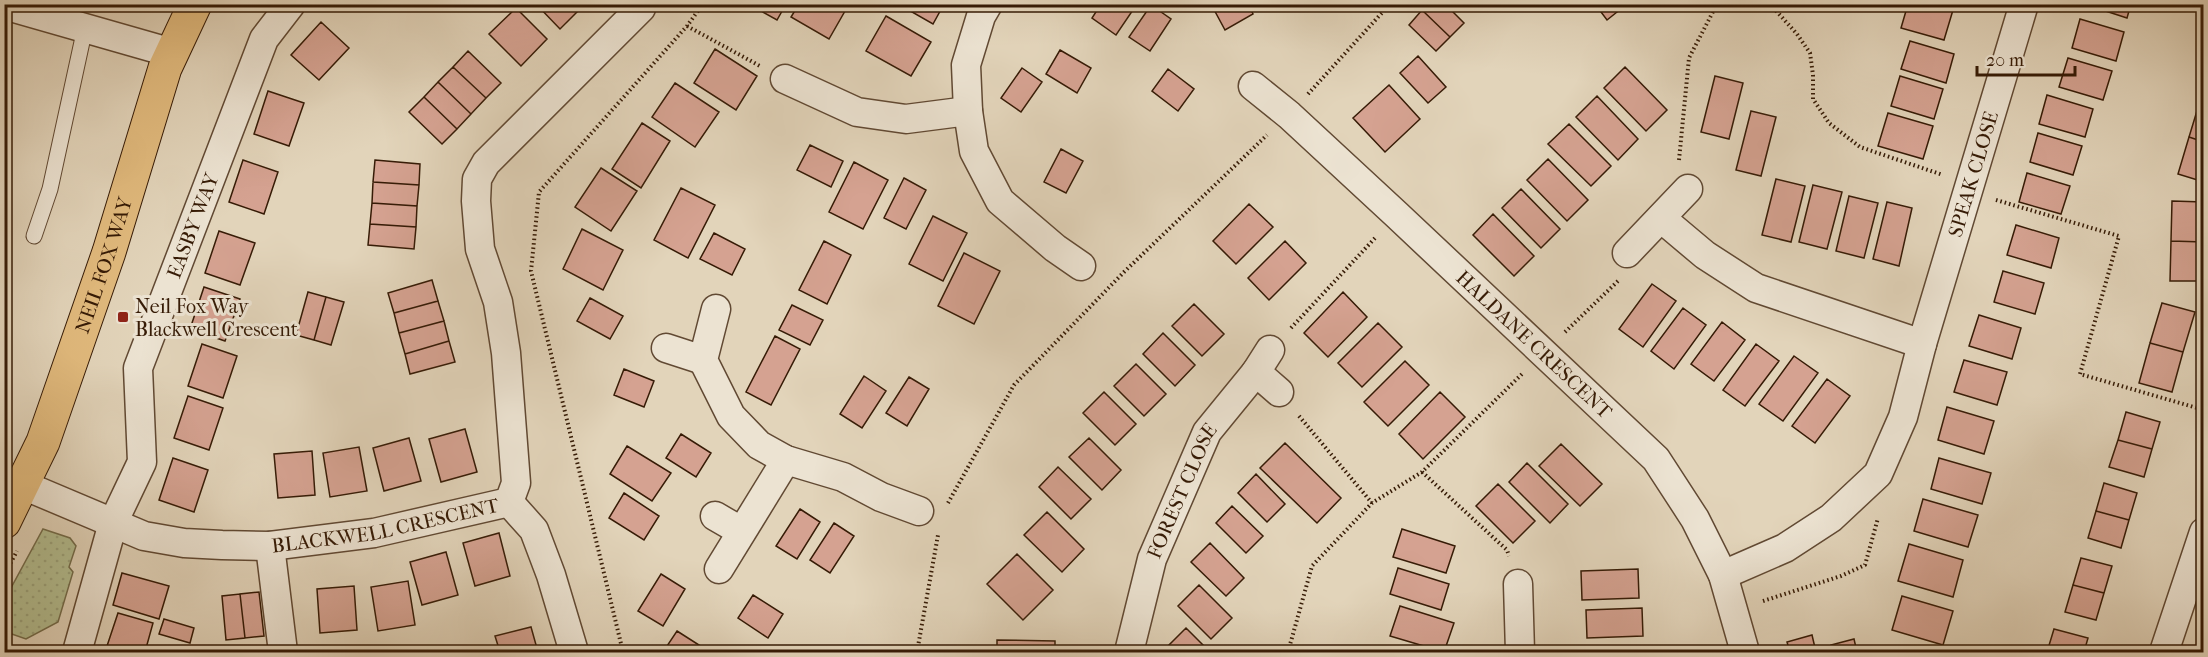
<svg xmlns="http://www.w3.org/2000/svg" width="2208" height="657" font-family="'IM FELL French Canon',serif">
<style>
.grass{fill:url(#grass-dots);stroke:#746c4b;stroke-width:1.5}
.building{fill:#d5a291;stroke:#361b06;stroke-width:1.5}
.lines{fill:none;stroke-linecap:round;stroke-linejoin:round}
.service-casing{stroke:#614933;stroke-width:17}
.minor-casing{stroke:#614933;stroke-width:31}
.primary-casing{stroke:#361b06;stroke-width:35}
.path{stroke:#361b06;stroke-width:4;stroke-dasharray:1.5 3;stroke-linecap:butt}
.service{stroke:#ece3d2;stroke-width:15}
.minor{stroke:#ece3d2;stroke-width:28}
.primary{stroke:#e1ba7d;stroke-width:33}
.poi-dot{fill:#8f2418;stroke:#ece3d2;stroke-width:2}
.labels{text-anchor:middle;stroke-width:6;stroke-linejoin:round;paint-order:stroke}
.street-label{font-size:20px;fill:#361b06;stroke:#ece3d2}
.poi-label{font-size:20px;fill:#361b06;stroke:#ece3d2;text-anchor:start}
</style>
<defs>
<pattern id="grass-dots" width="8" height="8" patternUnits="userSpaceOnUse" patternTransform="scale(1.5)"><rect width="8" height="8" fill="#b3bd90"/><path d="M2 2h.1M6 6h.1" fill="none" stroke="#9ba27b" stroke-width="1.8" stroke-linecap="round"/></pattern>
</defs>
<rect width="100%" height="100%" fill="#e2d4ba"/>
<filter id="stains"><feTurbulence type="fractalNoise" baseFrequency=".00333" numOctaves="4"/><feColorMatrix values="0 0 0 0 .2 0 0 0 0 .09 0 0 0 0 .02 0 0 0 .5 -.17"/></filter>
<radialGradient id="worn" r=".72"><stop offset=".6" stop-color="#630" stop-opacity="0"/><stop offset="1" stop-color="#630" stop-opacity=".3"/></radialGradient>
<path class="grass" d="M43 529 70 538 76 546 69 567 73 572 58 622 26 639 6 632 5 635V599Z"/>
<path class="building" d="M536 4H585L560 29Z
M755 4H786L777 20 754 7Z
M799 4H849L829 39 791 17Z
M898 4H944L933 24Z
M1101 4H1137L1116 35 1092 18Z
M1211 4H1248L1253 14 1225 30Z
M1428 4H1445L1464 23 1450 37 1422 10Z
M1595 4H1627L1607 20Z
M1908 4H1934L1953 10 1944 40 1901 28Z
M2084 4H2131L2127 18Z
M1151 5 1171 19 1150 51 1129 37Z
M516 8 547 39 521 66 489 34Z
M1422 10 1450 37 1436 51 1409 25Z
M886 16 931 42 911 76 866 51Z
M2080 19 2124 32 2116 61 2072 48Z
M321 22 349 48 319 80 291 55Z
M1910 41 1954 54 1946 83 1901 69Z
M715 49 757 76 736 110 694 83Z
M1060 50 1091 68 1077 93 1046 74Z
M468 51 501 83 486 98 453 67Z
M1418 56 1446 87 1428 103 1400 73Z
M2068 58 2112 71 2103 100 2059 87Z
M453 67 486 98 471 114 438 82Z
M1625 67 1667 110 1646 131 1604 88Z
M1022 68 1042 82 1021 112 1001 98Z
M1168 69 1194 89 1178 111 1152 91Z
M1715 76 1743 83 1729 139 1701 132Z
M1900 76 1943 89 1934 119 1891 106Z
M438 82 471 114 457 129 424 97Z
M675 83 719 112 695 147 652 117Z
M1389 85 1420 119 1385 152 1353 118Z
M268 91 304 103 289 146 254 134Z
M2047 95 2093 109 2085 137 2039 124Z
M1597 96 1638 139 1618 160 1576 117Z
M424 97 457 129 442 144 409 112Z
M2200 101 2204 102V142L2189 137Z
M1751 111 1776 117 1761 176 1736 170Z
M1888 113 1933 126 1923 159 1878 146Z
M642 123 670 141 641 188 612 169Z
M1569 124 1611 166 1591 186 1548 144Z
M2038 133 2082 146 2073 175 2030 162Z
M2189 137 2204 142V182L2178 174Z
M810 145 843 161 831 187 797 170Z
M1061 149 1083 161 1066 193 1044 182Z
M1548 159 1588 200 1567 221 1527 180Z
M243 160 278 172 264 214 229 202Z
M375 160 420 164 419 185 373 182Z
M854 162 888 180 863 229 829 212Z
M601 168 637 191 611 231 575 207Z
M2027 173 2070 186 2061 214 2019 202Z
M904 178 926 190 906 229 884 218Z
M1776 179 1805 186 1791 242 1762 235Z
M373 182 419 185 417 206 372 203Z
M1813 185 1842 192 1827 249 1799 242Z
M681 188 715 205 688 258 654 240Z
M1521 189 1560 229 1541 248 1502 208Z
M1849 196 1878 203 1864 258 1836 251Z
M2172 201 2204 202V242L2171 241Z
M1887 202 1912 208 1899 266 1873 259Z
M372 203 417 206 416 227 370 224Z
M1249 204 1273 227 1236 264 1213 241Z
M1493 214 1534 256 1514 276 1473 235Z
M933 216 967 233 943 281 909 264Z
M370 224 416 227 414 249 368 245Z
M2016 225 2059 238 2051 268 2007 255Z
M582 229 623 250 603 290 563 269Z
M219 231 255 243 240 285 205 273Z
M714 233 745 249 732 275 700 259Z
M824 241 851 255 827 304 799 290Z
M1285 241 1306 263 1269 300 1248 278Z
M2171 241 2204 242 2203 281H2170Z
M964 253 1000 271 974 324 938 306Z
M2003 271 2044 283 2035 314 1994 302Z
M432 280 438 301 394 313 388 293Z
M1652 284 1676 301 1643 347 1619 329Z
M204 287 240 299 225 341 190 329Z
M308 292 326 297 314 340 296 335Z
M1343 292 1367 317 1328 357 1304 333Z
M326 297 344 302 331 345 314 340Z
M590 298 623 316 610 339 577 321Z
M438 301 444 321 399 333 394 313Z
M2162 303 2195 312 2183 352 2150 343Z
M1194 304 1224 334 1202 356 1172 326Z
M792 305 823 320 810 345 779 330Z
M1683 308 1706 325 1674 369 1651 351Z
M1979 315 2021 328 2012 359 1969 346Z
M444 321 449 341 405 354 399 333Z
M1722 322 1745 340 1714 381 1691 364Z
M1378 323 1402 347 1362 387 1338 363Z
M1163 333 1195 365 1175 386 1143 354Z
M775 336 800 349 771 405 746 392Z
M449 341 455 362 410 374 405 354Z
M2150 343 2183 352 2172 392 2139 383Z
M202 344 237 356 223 398 188 386Z
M1756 344 1779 361 1745 406 1723 390Z
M1794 356 1818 373 1783 421 1759 404Z
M1964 360 2007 372 1997 405 1954 392Z
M1405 361 1429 385 1388 426 1364 402Z
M1136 364 1166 394 1144 416 1114 386Z
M624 369 654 381 644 407 614 395Z
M864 376 886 391 862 428 840 414Z
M909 377 929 389 907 426 886 413Z
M1827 379 1850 396 1815 443 1792 426Z
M1104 392 1136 424 1115 445 1083 413Z
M1440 392 1465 417 1423 459 1399 434Z
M188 396 223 408 209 450 174 438Z
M1947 407 1994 421 1984 454 1938 440Z
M2126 412 2160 422 2152 449 2118 440Z
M465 429 477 472 441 482 429 439Z
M681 434 711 453 696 477 666 458Z
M409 438 421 481 384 491 373 448Z
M1089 438 1121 470 1102 490 1069 457Z
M2118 440 2152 449 2144 477 2109 467Z
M1285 443 1341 498 1317 523 1260 468Z
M1561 444 1602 484 1580 506 1539 466Z
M627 446 671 473 652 501 610 474Z
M359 447 367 491 330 497 323 453Z
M312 451 315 495 278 498 274 454Z
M173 458 208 470 194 512 159 500Z
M1939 458 1991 473 1982 504 1931 489Z
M1527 463 1568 504 1550 523 1509 482Z
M1058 467 1091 499 1071 519 1039 487Z
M1256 474 1285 504 1267 522 1238 493Z
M2104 483 2137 493 2129 520 2096 511Z
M1498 484 1535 521 1513 543 1476 506Z
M624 493 659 516 644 540 609 518Z
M1923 499 1978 515 1968 547 1914 531Z
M1232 506 1263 536 1246 553 1216 523Z
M800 509 820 522 797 559 776 546Z
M2096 511 2129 520 2121 548 2088 538Z
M1047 512 1084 549 1062 572 1024 535Z
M834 523 854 536 830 573 810 560Z
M1402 529 1455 546 1446 573 1393 557Z
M499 533 510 576 475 586 463 543Z
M1210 543 1244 578 1226 596 1191 562Z
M1909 544 1963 560 1953 597 1898 581Z
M446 552 458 595 422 605 410 562Z
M1017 554 1053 590 1023 620 987 584Z
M2081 558 2112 566 2104 593 2073 585Z
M1398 568 1449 584 1441 610 1390 594Z
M1638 569 1639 598 1582 600 1581 571Z
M122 573 169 586 159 619 113 605Z
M661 574 685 589 663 626 638 611Z
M408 581 415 625 378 631 371 587Z
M1199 585 1232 618 1211 639 1178 606Z
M2073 585 2104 593 2096 620 2065 612Z
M354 586 357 630 320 633 317 589Z
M259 592 264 636 245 638 240 594Z
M240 594 245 638 226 640 222 596Z
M753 595 783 614 768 638 738 618Z
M1902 596 1953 611 1943 645 1892 630Z
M1400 606 1454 623 1444 652 1390 636Z
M1642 608 1643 636 1587 638 1586 610Z
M118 613 153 623 145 652H105Z
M164 619 194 628 190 643 159 634Z
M531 627 538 652H500L495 636Z
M1186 628 1210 652H1171L1166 648Z
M2054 629 2088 638 2084 652H2047Z
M677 631 710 652H663Z
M1812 635 1816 652H1790L1787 642Z
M1854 639 1857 652H1833L1831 645Z
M997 640 1055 641V652H997Z
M1648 646V652H1588V648Z"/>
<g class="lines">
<defs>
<path id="service" d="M34 236 50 189 85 28"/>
<g id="minor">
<path d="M988 4 981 16 966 65 968 111 974 151 1000 201 1055 248 1081 266"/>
<path d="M4 5 172 53"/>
<path d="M785 79 857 112 906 119 968 111"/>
<path id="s1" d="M1253 86 1289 115 1397 215 1656 459 1695 519 1723 575 1745 652"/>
<path d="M1661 218 1705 255 1756 288 1922 344"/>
<path d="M1627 253 1688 189"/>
<path d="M716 309 703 360 731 416 759 445 786 460 843 477 881 497 919 511"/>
<path d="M666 348 703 360"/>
<path d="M1256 372 1279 392"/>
<path id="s2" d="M23 485 144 536 184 543 222 545 270 546 374 533 509 502 516 483 506 353 498 302 480 249 476 201 477 179 486 163 641 8 637 4"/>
<path d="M509 502 534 530 551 575 574 652"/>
<path d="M715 516 741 531"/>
<path d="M270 546 283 652"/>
<path d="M719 569 786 460"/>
<path id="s3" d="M1723 575 1785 548 1831 518 1878 474 1903 417 1922 344 2024 4"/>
<path d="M1518 584 1520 652"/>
<path id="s4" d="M77 652 113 523 142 462 138 368 264 39 291 4"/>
<path id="s5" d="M1129 652 1152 559 1207 432 1256 372 1270 350"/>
<path d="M2164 652 2204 532"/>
</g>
<g id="primary">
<path id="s6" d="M4 522 43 442 109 252 165 68 195 4"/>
</g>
</defs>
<use href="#service" class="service-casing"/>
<use href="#minor" class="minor-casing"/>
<use href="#primary" class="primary-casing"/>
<path class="path" d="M1770 4 1797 34 1810 53 1813 75V99L1829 123 1860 147 1943 175
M687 26 760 66
M1308 94 1390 4
M1679 160 1689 58 1717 4
M1996 200 2119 236 2080 374 2204 410
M1291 328 1376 237
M1565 332 1618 281
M1299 416 1372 503
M1422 472 1507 550 1509 556
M948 503 1014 385 1124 272 1267 135
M4 575 17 551
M1763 601 1841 576 1865 565 1878 518
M623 652 531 271 539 192 687 26 703 4
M917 652 938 535
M1288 652 1312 566 1372 503 1422 472 1523 373"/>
<use href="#service" class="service"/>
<use href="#minor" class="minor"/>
<use href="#primary" class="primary"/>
</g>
<rect class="poi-dot" x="117" y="311" width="12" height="12" rx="3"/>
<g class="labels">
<g class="street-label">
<text dy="7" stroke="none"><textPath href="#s3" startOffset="502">SPEAK CLOSE</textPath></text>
<text dy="7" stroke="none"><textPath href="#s4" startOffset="448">EASBY WAY</textPath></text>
<text dy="7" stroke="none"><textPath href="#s6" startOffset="276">NEIL FOX WAY</textPath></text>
<text dy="7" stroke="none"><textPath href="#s1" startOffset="382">HALDANE CRESCENT</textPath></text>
<text dy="7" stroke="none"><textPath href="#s5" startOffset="170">FOREST CLOSE</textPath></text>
<text dy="7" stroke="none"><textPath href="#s2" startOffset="375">BLACKWELL CRESCENT</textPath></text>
</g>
<g class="poi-label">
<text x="135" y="313">Neil Fox Way<tspan x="135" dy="23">Blackwell Crescent</tspan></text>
</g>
</g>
<rect width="2208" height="657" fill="none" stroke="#e2d4ba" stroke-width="24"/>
<rect x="6" y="6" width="2196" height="645" fill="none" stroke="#361b06" stroke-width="3"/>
<rect x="12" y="12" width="2184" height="633" fill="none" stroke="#361b06" stroke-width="1.5"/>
<path d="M1977 66v9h98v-9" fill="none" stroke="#361b06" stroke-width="3"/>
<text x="1986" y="66" font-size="18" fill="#361b06" stroke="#ece3d2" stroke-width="4.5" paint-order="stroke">20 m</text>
<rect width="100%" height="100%" filter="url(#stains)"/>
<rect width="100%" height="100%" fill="url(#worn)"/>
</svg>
